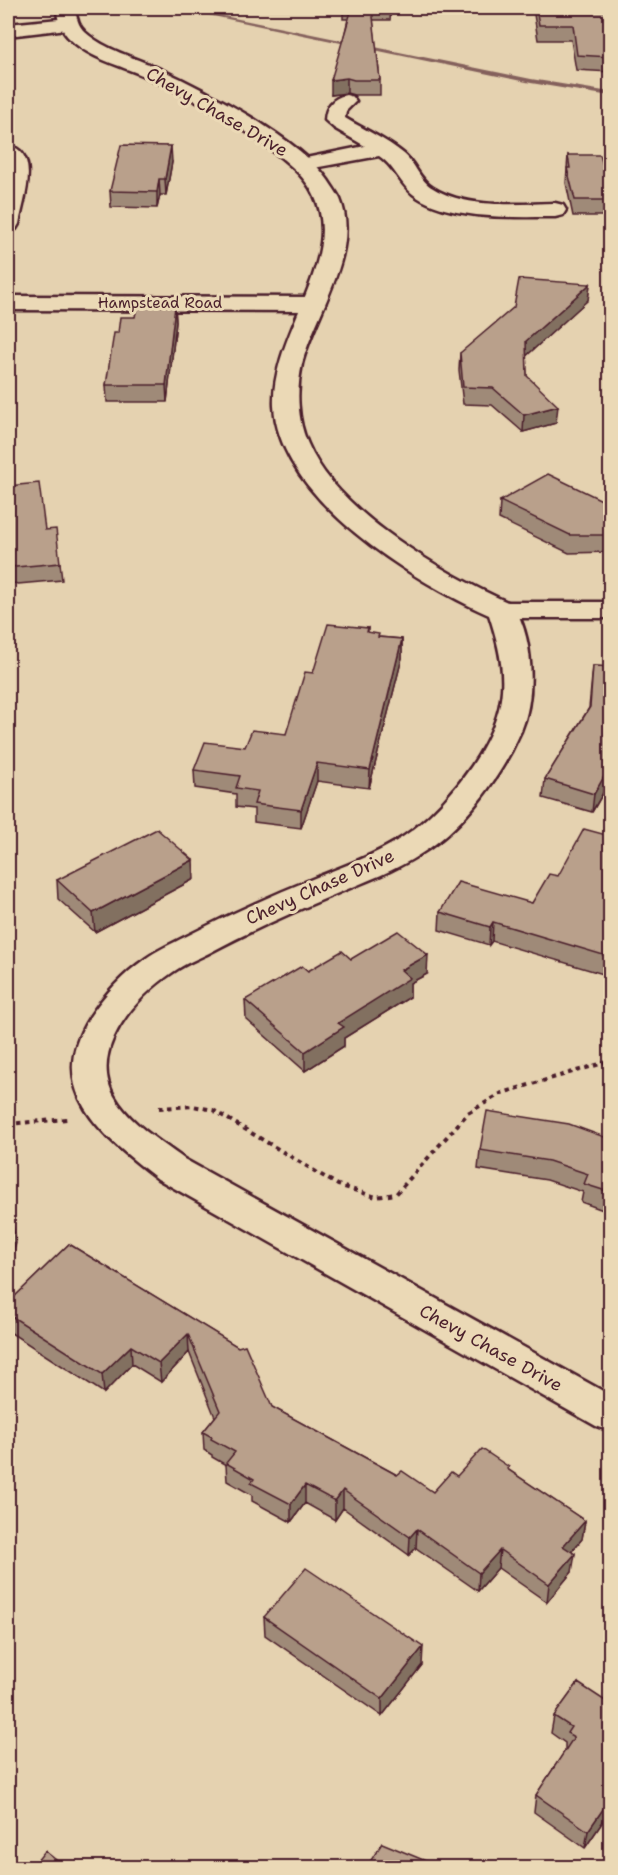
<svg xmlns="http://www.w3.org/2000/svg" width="618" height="1875" font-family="'Shantell Sans',sans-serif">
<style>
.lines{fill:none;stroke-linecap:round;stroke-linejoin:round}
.stream{fill:#84615c;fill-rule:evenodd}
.minor-casing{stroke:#4a1f2b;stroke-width:5}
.major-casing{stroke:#4a1f2b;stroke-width:5}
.path{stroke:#4a1f2b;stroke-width:4;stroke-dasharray:4.5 4.5;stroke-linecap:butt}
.minor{fill:#ebd9b6;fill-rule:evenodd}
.major{fill:#ebd9b6;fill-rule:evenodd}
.wall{fill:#9f8a78;stroke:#4a1f2b;stroke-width:1.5}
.shaded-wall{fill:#827061;stroke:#4a1f2b;stroke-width:1.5}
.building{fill:#b9a08b;stroke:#4a1f2b;stroke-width:1.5}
.labels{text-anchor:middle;stroke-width:6;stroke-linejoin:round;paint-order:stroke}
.far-street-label{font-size:15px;fill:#4a1f2b;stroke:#ebd9b6}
.street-label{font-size:18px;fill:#4a1f2b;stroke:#ebd9b6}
</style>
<rect width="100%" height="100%" fill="#e5d2b0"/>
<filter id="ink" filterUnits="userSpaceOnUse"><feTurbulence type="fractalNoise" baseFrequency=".0167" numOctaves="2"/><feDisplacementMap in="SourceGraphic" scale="12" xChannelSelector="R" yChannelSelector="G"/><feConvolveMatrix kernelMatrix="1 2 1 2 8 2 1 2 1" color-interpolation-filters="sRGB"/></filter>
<g filter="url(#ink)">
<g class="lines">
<path class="stream" d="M175 8H185L531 79 610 92V96L531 83Z"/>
<defs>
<path id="minor" d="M69 18 76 20 78 24 76 28 8 36V24Z
M346 95 353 97 356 101 346 111 345 118C365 130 386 139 404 154 416 164 419 180 433 188 467 209 517 204 555 203L563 205 566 210 563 215 555 217C514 217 452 220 417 197 400 186 396 167 379 156L303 170 296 168 292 164 296 160 365 146 334 128 325 120C326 106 332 98 346 95Z
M8 145C42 153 23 200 19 224L16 229 8 231Z
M8 296 313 297 321 299 325 304 321 309 313 311 8 310Z
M502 602H610V618H502L492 616 488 610 492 604Z"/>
<path id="major" d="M57 8H75C76 16 78 26 85 32 105 50 134 57 158 68 204 89 300 139 328 180 332 186 337 193 340 199 362 251 314 315 302 364 296 390 297 420 308 444 337 513 446 575 512 604 534 636 536 696 521 731 501 777 465 826 422 853 395 871 366 881 336 894 293 912 250 931 209 953 197 959 184 964 173 972 136 997 88 1049 114 1096 129 1123 160 1141 184 1159L610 1395V1431L596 1426 158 1179C104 1137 43 1091 89 1018 104 995 123 974 145 959 157 950 171 944 185 937 228 915 272 895 317 877 350 864 386 851 414 829 452 799 499 740 502 690 504 665 497 639 489 615 413 581 279 499 274 406 270 322 371 237 291 166 249 129 195 99 144 76 120 65 91 59 71 40 62 32 57 20 57 8Z"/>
</defs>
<use href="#minor" class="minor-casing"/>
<use href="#major" class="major-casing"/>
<path class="path" d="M159 1108 193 1106 213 1110 338 1185 376 1197 396 1194 468 1113 502 1093 610 1061
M8 1124 67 1119"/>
<use href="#minor" class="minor"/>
<use href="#major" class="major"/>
</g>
<path class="wall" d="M324 8H391L390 20H373L380 80V95H354L347 93 331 95 348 19H343V12L324 11Z
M533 8H610V72L576 70 571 40H538Z
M568 155 610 189V216H573L566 183Z
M172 162 166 195H160L157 208 111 207 110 191Z
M590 284 588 300 526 356 527 376 556 423 523 432 492 405 463 404 459 370 460 353Z
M175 306 176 322 167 402H107L106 385 118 333 135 317Z
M8 486 45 530 60 563 62 580 18 584 8 582Z
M500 501 610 504V552L569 553 499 519Z
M368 628V633L378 637 402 639V658L369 788 317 781 301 828 254 822V809L236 807V794L195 788 194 770 245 747 286 734 313 673Z
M593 666 610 667V781L592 812 543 798 545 779 589 708Z
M610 836V976L492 941 489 945 439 930 440 912 532 903 558 876Z
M194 879 95 932 58 899 57 880Z
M351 959 427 974 410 983V997L344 1038V1046L305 1071 246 1019 245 1000 308 971Z
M610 1139V1217L603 1210 581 1202 583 1192 547 1180 478 1169 480 1150Z
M69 1244 238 1347 272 1407 397 1475 433 1492 457 1476 509 1470 585 1521 582 1539 572 1551V1572L547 1602 498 1568 478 1591 416 1548 409 1555 343 1508 335 1520 305 1503 291 1522 252 1501V1495L227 1481 226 1465 212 1457V1455L204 1450 203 1432 215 1417 189 1352 161 1382 132 1364 104 1393 8 1331V1303Z
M264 1617 422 1665 382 1716 265 1635Z
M578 1683 610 1811 585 1848 534 1812 536 1795 565 1751V1743L551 1733 554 1716Z"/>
<path class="shaded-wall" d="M347 78V93L331 95V80Z
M171 146 172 162 166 195 165 179Z
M159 179 160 195 157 208V192Z
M590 284 588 300 524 358 526 341Z
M175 306 176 322 167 402 166 385Z
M558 406 556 423 523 432 524 415Z
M402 639V658L369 788 370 770Z
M317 763V781L301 828V810Z
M610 766V781L592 812 594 794Z
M193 860 194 879 95 932 93 913Z
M493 922 492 941 489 945 490 927Z
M428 955 427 974 410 983V997L344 1038V1046L305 1071V1052L401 970Z
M13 1224 16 1243 9 1268 8 1269V1246Z
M188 1334 189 1352 161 1382 159 1363Z
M131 1346 132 1364 104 1393 102 1374Z
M305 1485V1503L291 1522V1504Z
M343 1490V1508L335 1520V1501Z
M585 1521 582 1539 561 1564 563 1546Z
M417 1529 416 1548 409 1555 410 1537Z
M500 1550 498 1568 478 1591 479 1573Z
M575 1554 572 1572 547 1602 549 1584Z
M423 1647 422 1665 382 1716V1699Z
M610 1799V1811L585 1848 588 1831Z"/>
<path class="building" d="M352 8H372L380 80H354L347 78 331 80Z
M536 8H610V57L577 55 573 25H539Z
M121 145 171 146 165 179H159L157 192 110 191Z
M568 155H600L610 189V200H575L567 168H570Z
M519 279 590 284 526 341 527 376 558 406 524 415 493 388 463 387 460 353 514 307Z
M137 306H175L166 385H106L114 333H118L120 317H135Z
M548 474 610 504V535H570L500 501Z
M39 483 45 530 56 529 60 563 16 567 8 565V486Z
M328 624 368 628 367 632 379 634 378 637 402 639 370 770 317 763 301 810 254 804 258 791 236 788 240 776 194 770 205 742 245 747 252 730 286 734 305 672 313 673Z
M593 666 610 667V766L594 794 545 779 590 707Z
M157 829 193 860 93 913 57 880Z
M584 829 610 836V957L493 922 490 927 440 912 458 882 532 903 549 874 558 876Z
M398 931 428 955 401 970 410 978 338 1023 344 1027 305 1052 245 1000 302 966 308 971 342 951 351 959Z
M487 1111 569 1124 610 1139V1196L606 1191 584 1184 588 1174 549 1161 480 1150Z
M8 1224H13L8 1246Z
M69 1244 238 1347 245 1345 272 1407 397 1475 402 1471 433 1492 451 1472 457 1476 482 1449 509 1467 507 1469 585 1521 563 1546 575 1554 549 1584 500 1550 479 1573 417 1529 410 1537 343 1490 335 1501 305 1485 291 1504 251 1483 254 1479 226 1463 235 1452 211 1439 212 1437 203 1432 220 1411 188 1334 159 1363 131 1346 102 1374 8 1314V1303Z
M306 1568 423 1647 382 1699 264 1617Z
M578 1683 610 1704V1799L588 1831 536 1795 574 1737 567 1733 571 1727 554 1716Z
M382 1843 443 1868H366Z
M45 1851 66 1868H31Z"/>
</g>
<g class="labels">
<g class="far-street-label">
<text x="160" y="308">Hampstead Road</text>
</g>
<g class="street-label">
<text transform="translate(217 112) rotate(30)" y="6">Chevy Chase Drive</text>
<text transform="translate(320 887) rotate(-24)" y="6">Chevy Chase Drive</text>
<text transform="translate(491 1348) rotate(29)" y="6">Chevy Chase Drive</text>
</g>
</g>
<rect width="618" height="1875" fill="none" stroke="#ebd9b6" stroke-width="30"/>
<rect x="15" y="15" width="588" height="1845" fill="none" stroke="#4a1f2b" stroke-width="2" filter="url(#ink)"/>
</svg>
